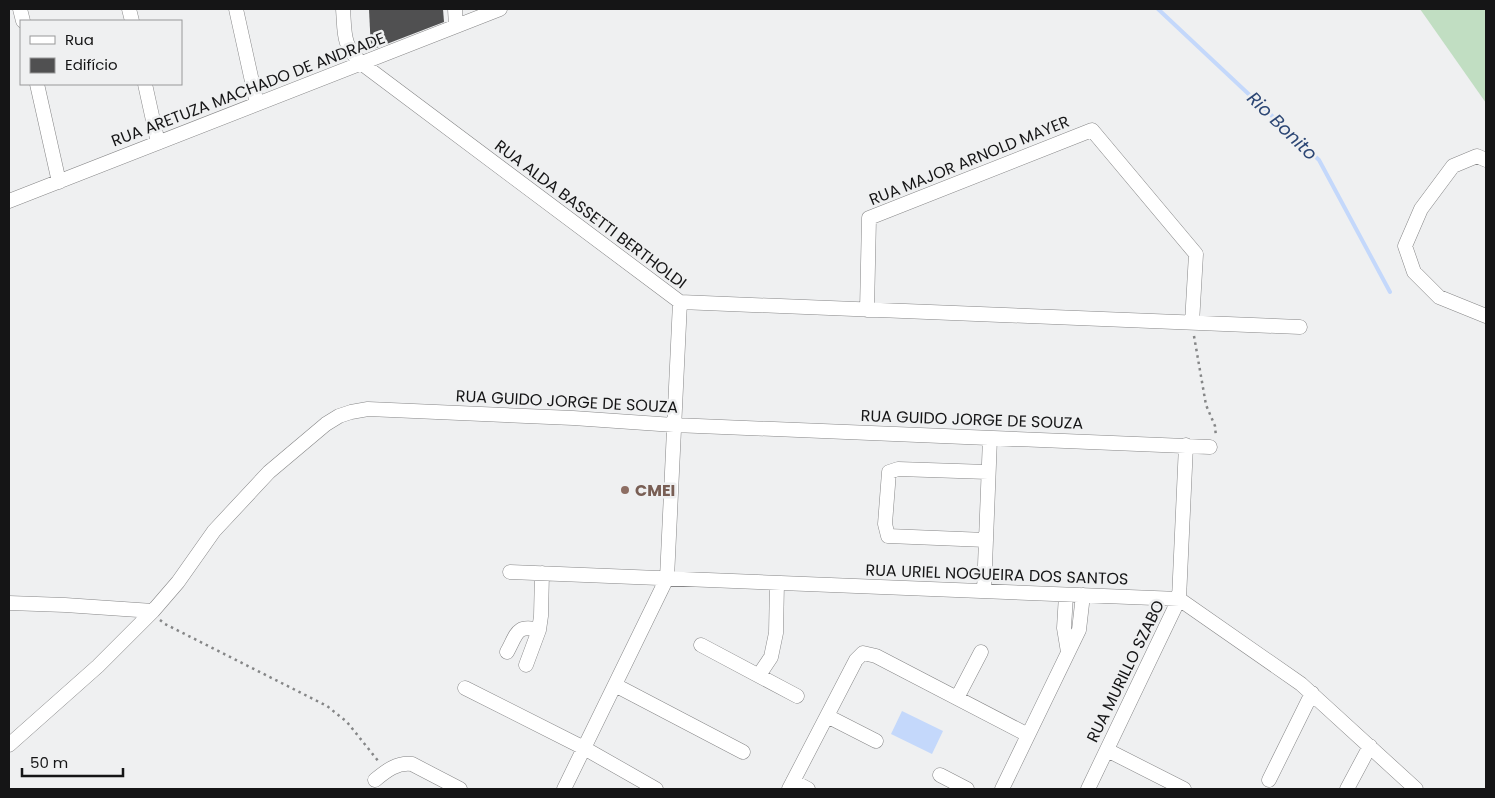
<svg xmlns="http://www.w3.org/2000/svg" width="1495" height="798" font-family="Poppins,sans-serif">
<style>
.green{fill:#c1dec2}
.water{fill:#c4d8fb}
.lines{fill:none;stroke-linecap:round;stroke-linejoin:round}
.stream{stroke:#c4d8fb;stroke-width:4}
.building{fill:#505051}
.minor-casing{stroke:#868687;stroke-width:15}
.path{stroke:#858687;stroke-width:2.5;stroke-dasharray:2.5 4;stroke-linecap:butt}
.minor{stroke:#fff;stroke-width:14}
.education-dot{fill:#8d6e63;stroke:#eff0f1;stroke-width:2}
.labels{text-anchor:middle;stroke-width:5;stroke-linejoin:round;paint-order:stroke}
.street-label{font-size:16px;fill:#151516;stroke:#eff0f1}
.education-label{font-size:16px;font-weight:bold;fill:#785e54;stroke:#eff0f1;text-anchor:start}
.water-label{font-size:18px;font-style:italic;fill:#2c4674;stroke:#eff0f1}
</style>
<rect width="100%" height="100%" fill="#eff0f1"/>
<path class="green" d="M1420 9H1486V103Z"/>
<path class="water" d="M902 711 943 731 932 754 891 734Z"/>
<g class="lines">
<path class="stream" d="M1158 9 1319 160 1390 292"/>
</g>
<path class="building" d="M369 9H443L444 22 371 50Z"/>
<g class="lines">
<defs>
<path id="minor" d="M20 9 23 21
M129 9 132 21
M236 9 257 104
M343 9C345 34 342 44 361 63L680 302 667 578 564 789
M455 9 456 26
M37 84 59 182
M145 84 158 143
M1486 160 1477 156 1453 166 1421 209 1405 246 1414 272 1439 297 1486 316
M9 201 500 9
M680 302 1300 327
M867 310 869 218 1092 130 1196 254 1192 323
M986 540 888 536 885 524 889 472 898 469 988 472
M510 572 1179 599 1301 684 1416 789
M984 591 990 438
M1066 595 1064 628 1068 652
M9 603 65 605 153 611 178 582 214 531 269 472 326 424 339 416 351 412 368 409 573 418 674 425 1210 447
M701 645 797 696
M507 652C517 634 516 624 539 630
M526 665 539 630 541 616 542 573
M759 675 771 657 776 633 777 583
M615 685 743 752
M465 688 584 748 656 789
M957 698 981 652
M827 716 876 741
M9 745 98 666 153 611
M1107 750 1184 789
M940 775 967 789
M375 780C386 771 397 762 412 764L460 789
M1269 780 1312 693
M793 781 808 789
M789 789 856 660 863 653 876 656 1028 735
M1002 789 1079 630 1083 595
M1088 789 1179 599 1186 445
M1347 789 1370 746"/>
</defs>
<use href="#minor" class="minor-casing"/>
<path class="path" d="M1194 336 1206 405 1215 426 1216 437
M160 620 165 624 327 706 347 722 379 762"/>
<use href="#minor" class="minor"/>
</g>
<circle class="education-dot" cx="625" cy="490" r="5"/>
<g class="labels">
<g class="street-label">
<text transform="translate(248 89) rotate(-21)" y="6">RUA ARETUZA MACHADO DE ANDRADE</text>
<text transform="translate(969 160) rotate(-22)" y="6">RUA MAJOR ARNOLD MAYER</text>
<text transform="translate(591 214) rotate(37)" y="6">RUA ALDA BASSETTI BERTHOLDI</text>
<text transform="translate(567 401) rotate(3)" y="6">RUA GUIDO JORGE DE SOUZA</text>
<text transform="translate(972 419) rotate(2)" y="6">RUA GUIDO JORGE DE SOUZA</text>
<text transform="translate(997 574) rotate(2)" y="6">RUA URIEL NOGUEIRA DOS SANTOS</text>
<text transform="translate(1125 671) rotate(-64)" y="6">RUA MURILLO SZABO</text>
</g>
<g class="education-label">
<text x="635" y="496">CMEI</text>
</g>
<g class="water-label">
<text transform="translate(1282 126) rotate(44)" y="6">Rio Bonito</text>
</g>
</g>
<rect width="1495" height="798" fill="none" stroke="#151516" stroke-width="20"/>
<rect x="20" y="20" width="162" height="65" fill="#eff0f1" stroke="#989899"/>
<rect x="30" y="36" width="25" height="8" fill="#ffffff" stroke="#989899"/>
<text x="65" y="45" font-size="15" fill="#151516">Rua</text>
<rect x="30" y="58" width="25" height="15" fill="#505051" stroke="#989899"/>
<text x="65" y="70" font-size="15" fill="#151516">Edifício</text>
<path d="M22 768v8h101v-8" fill="none" stroke="#151516" stroke-width="2.5"/>
<text x="30" y="768" font-size="15" fill="#151516" stroke="#eff0f1" stroke-width="4" paint-order="stroke">50 m</text>
</svg>
